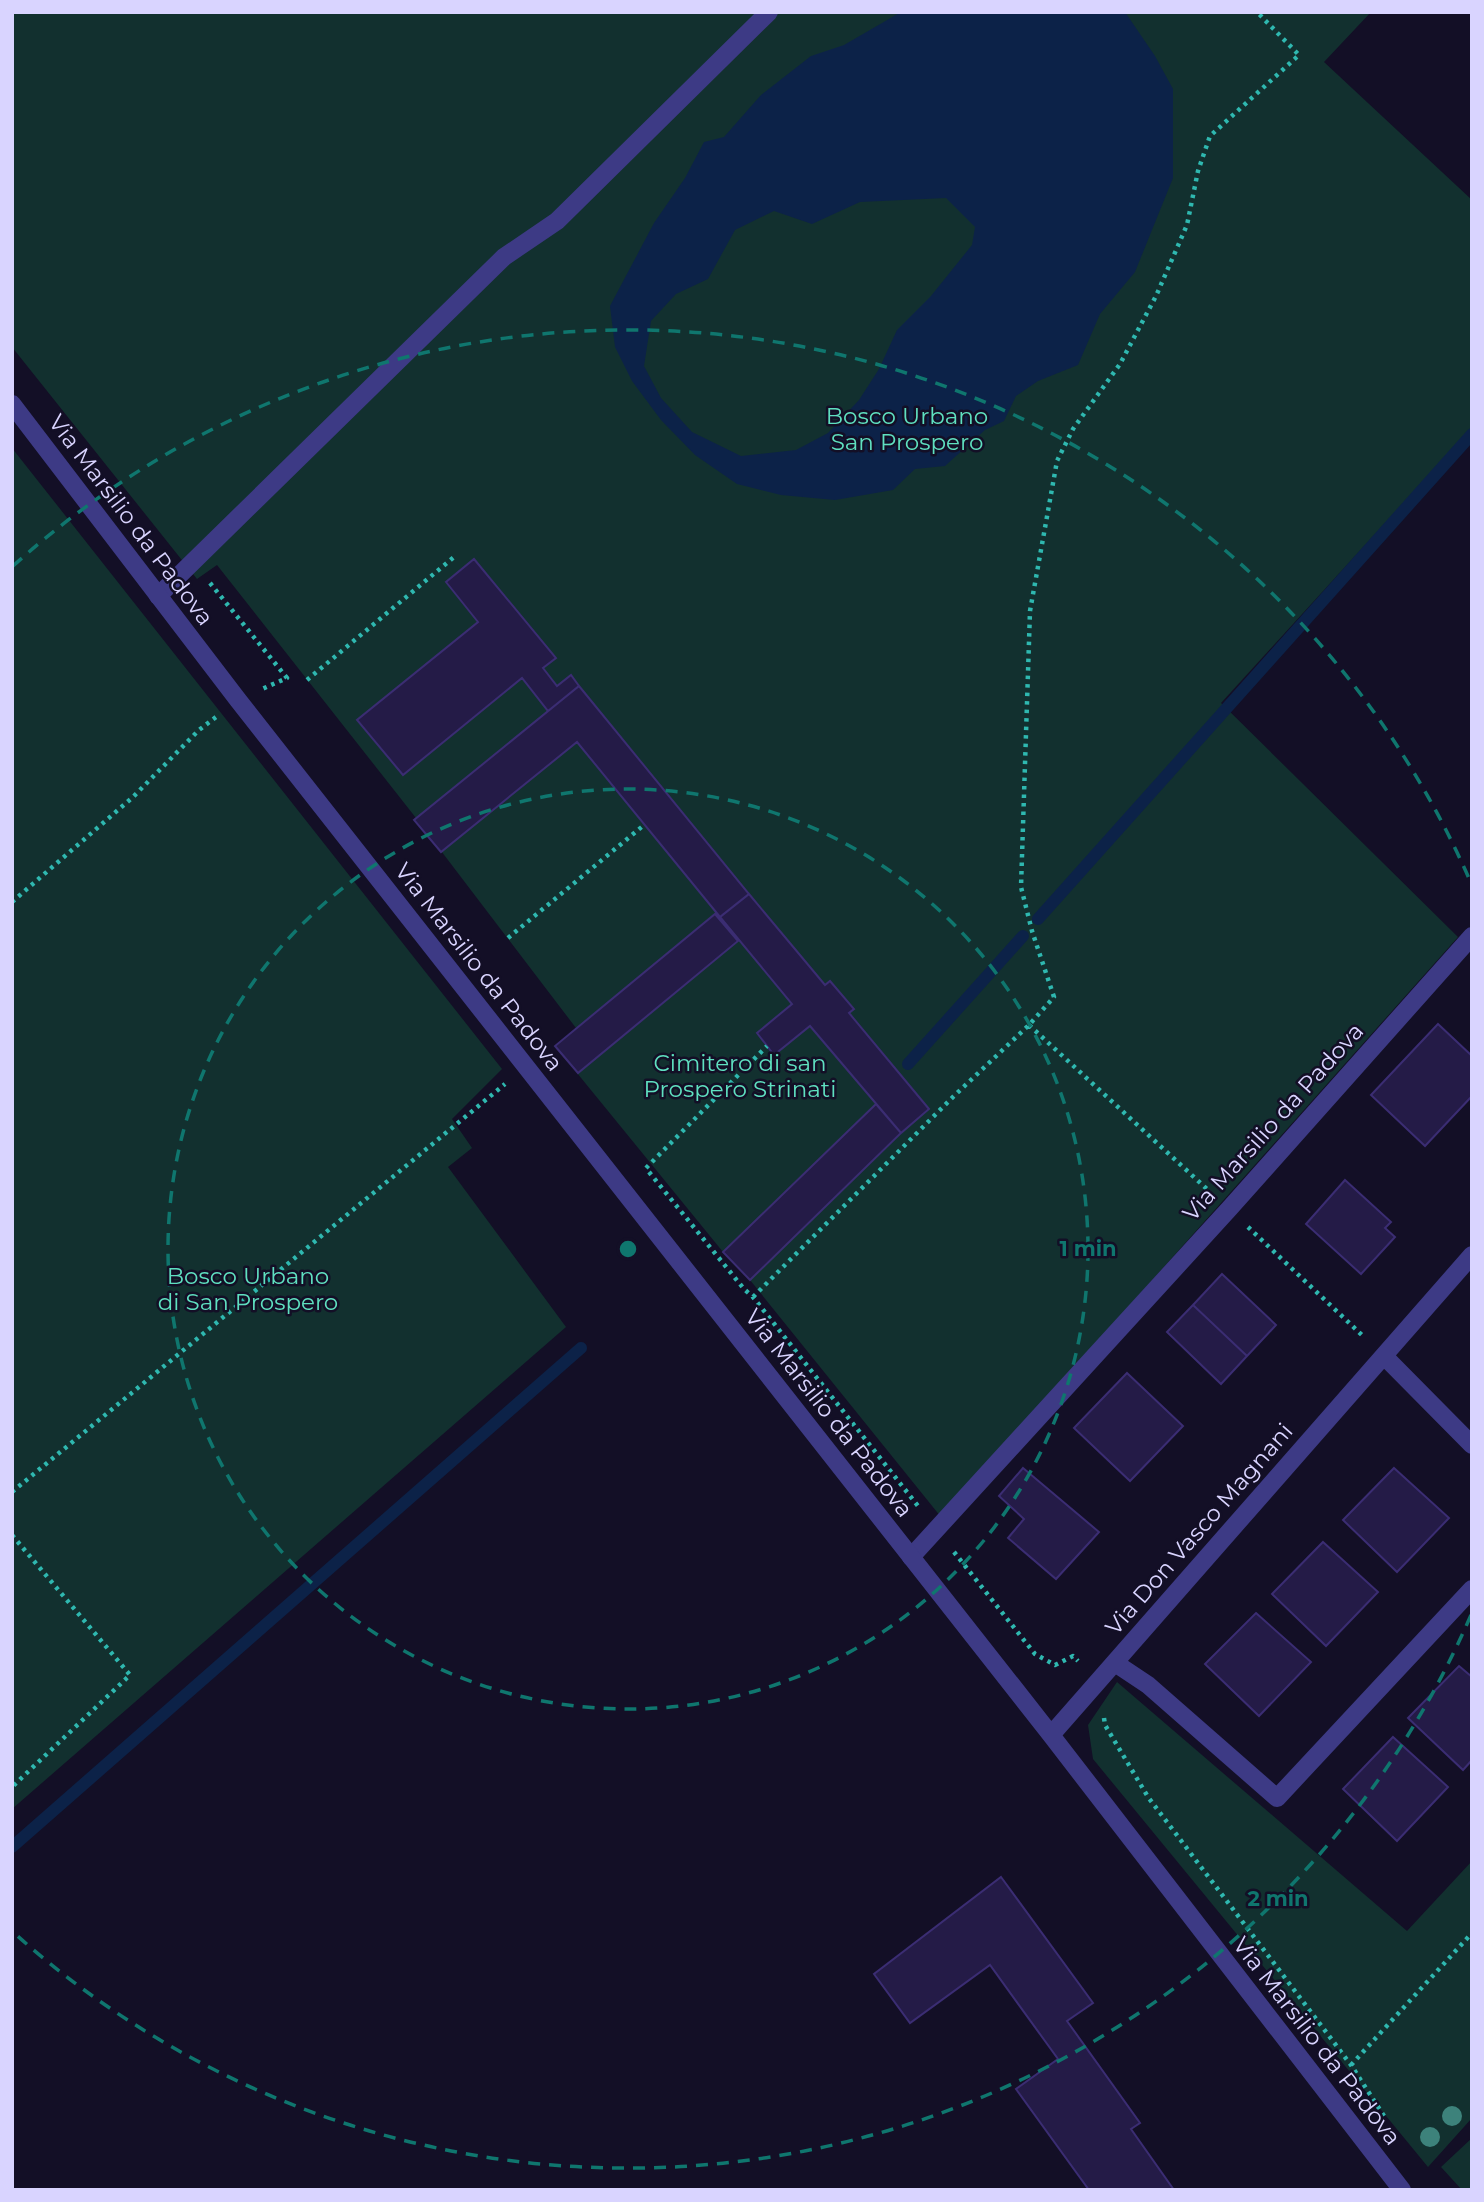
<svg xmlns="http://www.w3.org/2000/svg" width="1484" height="2202" font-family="Montserrat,sans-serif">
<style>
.green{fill:#12302f}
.water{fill:#0c2248;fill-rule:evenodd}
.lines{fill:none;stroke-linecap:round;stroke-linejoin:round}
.stream{stroke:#0c2248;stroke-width:12}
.building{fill:#241b47;stroke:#3b2d73;stroke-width:2}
.path{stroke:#2fb8b0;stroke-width:4.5;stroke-dasharray:3.5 5;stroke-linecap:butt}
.service{stroke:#3d3a85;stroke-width:18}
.minor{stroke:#3d3a85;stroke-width:18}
.tree{fill:#3d827b}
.ring{fill:none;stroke:#0f766e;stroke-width:3.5;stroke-dasharray:12 9}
.labels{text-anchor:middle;stroke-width:5;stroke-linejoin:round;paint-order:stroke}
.park-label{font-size:23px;fill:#5fe0c0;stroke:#130f26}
.street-label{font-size:23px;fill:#d9d4ff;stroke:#130f26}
.centre{fill:#0f766e;stroke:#130f26;stroke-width:3.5}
.ring-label{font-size:21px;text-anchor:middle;font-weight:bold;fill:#0f766e;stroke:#130f26;stroke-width:5;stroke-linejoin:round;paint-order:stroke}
</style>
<rect width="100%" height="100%" fill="#130f26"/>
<path class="green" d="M12 12H1371L1324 62 1472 200V428L1221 703 1458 937 941 1517 750 1280 723 1252 555 1046 576 1028 416 818 217 565 197 579 12 347Z
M12 448 502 1069 452 1119 472 1148 448 1167 566 1327 12 1809Z
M1117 1682 1407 1931 1472 1861V2118L1428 2167 1093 1759 1088 1725Z
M1472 2138V2190H1462L1441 2167Z"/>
<path class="water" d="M901 12H1125L1155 56 1173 89V178L1135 272 1100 314 1078 365 1038 381 1016 396 1004 421 985 430 945 466 915 469 893 490 835 500 781 495 737 484 695 455 661 420 632 381 615 347 610 306 654 223 685 178 704 142 724 137 761 95 811 56 844 45ZM946 198 975 227 972 245 931 296 897 330 879 369 859 400 828 433 796 450 741 456 692 432 661 398 644 366 651 321 676 294 708 279 735 230 774 211 812 224 860 202Z"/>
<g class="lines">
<path class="stream" d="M1038 919 1472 434
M908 1064 1023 936
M12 1847 581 1348"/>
</g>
<path class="building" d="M474 559 556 658 543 668 557 686 571 675 579 686 548 711 522 678 403 775 357 720 478 622 446 582Z
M579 686 749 894 720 917 577 742 441 852 414 820Z
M749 894 825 985 830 981 854 1009 849 1013 929 1109 901 1133 810 1026 774 1055 757 1033 792 1004 720 917Z
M715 914 738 941 578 1073 555 1046Z
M1438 1024 1472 1056V1096L1425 1146 1371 1095Z
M876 1104 901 1133 750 1280 723 1252Z
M1345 1180 1391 1222 1385 1228 1395 1237 1361 1274 1306 1224Z
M1222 1274 1276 1325 1247 1356 1193 1305Z
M1193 1305 1247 1356 1221 1384 1167 1332Z
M1127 1373 1183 1426 1130 1481 1074 1428Z
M1023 1468 1099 1532 1056 1579 1008 1538 1024 1519 999 1496Z
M1394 1468 1449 1518 1397 1572 1343 1520Z
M1323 1542 1378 1592 1326 1646 1272 1594Z
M1256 1613 1311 1662 1259 1716 1205 1664Z
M1459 1666 1472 1677V1760L1463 1770 1408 1718Z
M1393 1737 1448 1787 1397 1841 1343 1789Z
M1001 1877 1093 2003 1067 2021 1140 2123 1131 2129 1174 2190H1089L1016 2089 1058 2059 990 1965 910 2023 874 1974Z"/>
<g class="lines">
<path class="path" d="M210 583 287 678 262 689
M307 680 454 557
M12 902 133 797 199 730 216 717
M508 938 644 825
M1029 1025 1208 1190
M646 1168 767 1046
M649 1172 744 1289 753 1297 918 1506
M1248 1227 1364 1337
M753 1297 954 1096 1029 1025 1054 997 1032 931 1021 887 1030 611 1057 461 1073 429 1120 364 1156 296 1187 225 1198 171 1210 136 1299 55 1257 12
M12 1492 505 1084
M12 1535 130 1675 12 1787
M954 1552 1035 1654 1055 1665 1073 1656 1078 1661
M1104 1718 1105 1725 1148 1797 1351 2065 1384 2116
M1351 2065 1472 1933"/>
<path class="service" d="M158 596 504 257 557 221 769 12
M911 1557 1229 1209 1472 936"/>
<path class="minor" d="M12 404 238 700 1051 1735 1402 2190
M1384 1356 1472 1445
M1115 1663 1148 1685 1277 1798 1472 1589
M1051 1735 1472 1255"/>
</g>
<g class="tree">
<circle cx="1452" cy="2116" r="10"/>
<circle cx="1430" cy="2137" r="10"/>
</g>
<g class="ring">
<circle cx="628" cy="1249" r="460"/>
<path d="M1471 1615A919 919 0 0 1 13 1932M13 566A919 919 0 0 1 1471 883"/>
</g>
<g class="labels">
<g class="park-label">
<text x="907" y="424">Bosco Urbano<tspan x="907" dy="26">San Prospero</tspan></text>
<text x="740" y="1071">Cimitero di san<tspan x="740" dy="26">Prospero Strinati</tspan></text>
<text x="248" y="1284">Bosco Urbano<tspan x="248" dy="26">di San Prospero</tspan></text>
</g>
<g class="street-label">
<text transform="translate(131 520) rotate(53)" y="8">Via Marsilio da Padova</text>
<text transform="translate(479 967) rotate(52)" y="8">Via Marsilio da Padova</text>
<text transform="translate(1273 1122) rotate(-48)" y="8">Via Marsilio da Padova</text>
<text transform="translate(829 1413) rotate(52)" y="8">Via Marsilio da Padova</text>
<text transform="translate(1199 1529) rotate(-49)" y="8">Via Don Vasco Magnani</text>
<text transform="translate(1317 2041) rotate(52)" y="8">Via Marsilio da Padova</text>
</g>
</g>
<circle cx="628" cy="1249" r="10" class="centre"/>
<g class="ring-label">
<text x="1088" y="1256">1 min</text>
<text x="1278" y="1906">2 min</text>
</g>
<rect width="1484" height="2202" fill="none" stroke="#d9d4ff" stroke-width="28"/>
</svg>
